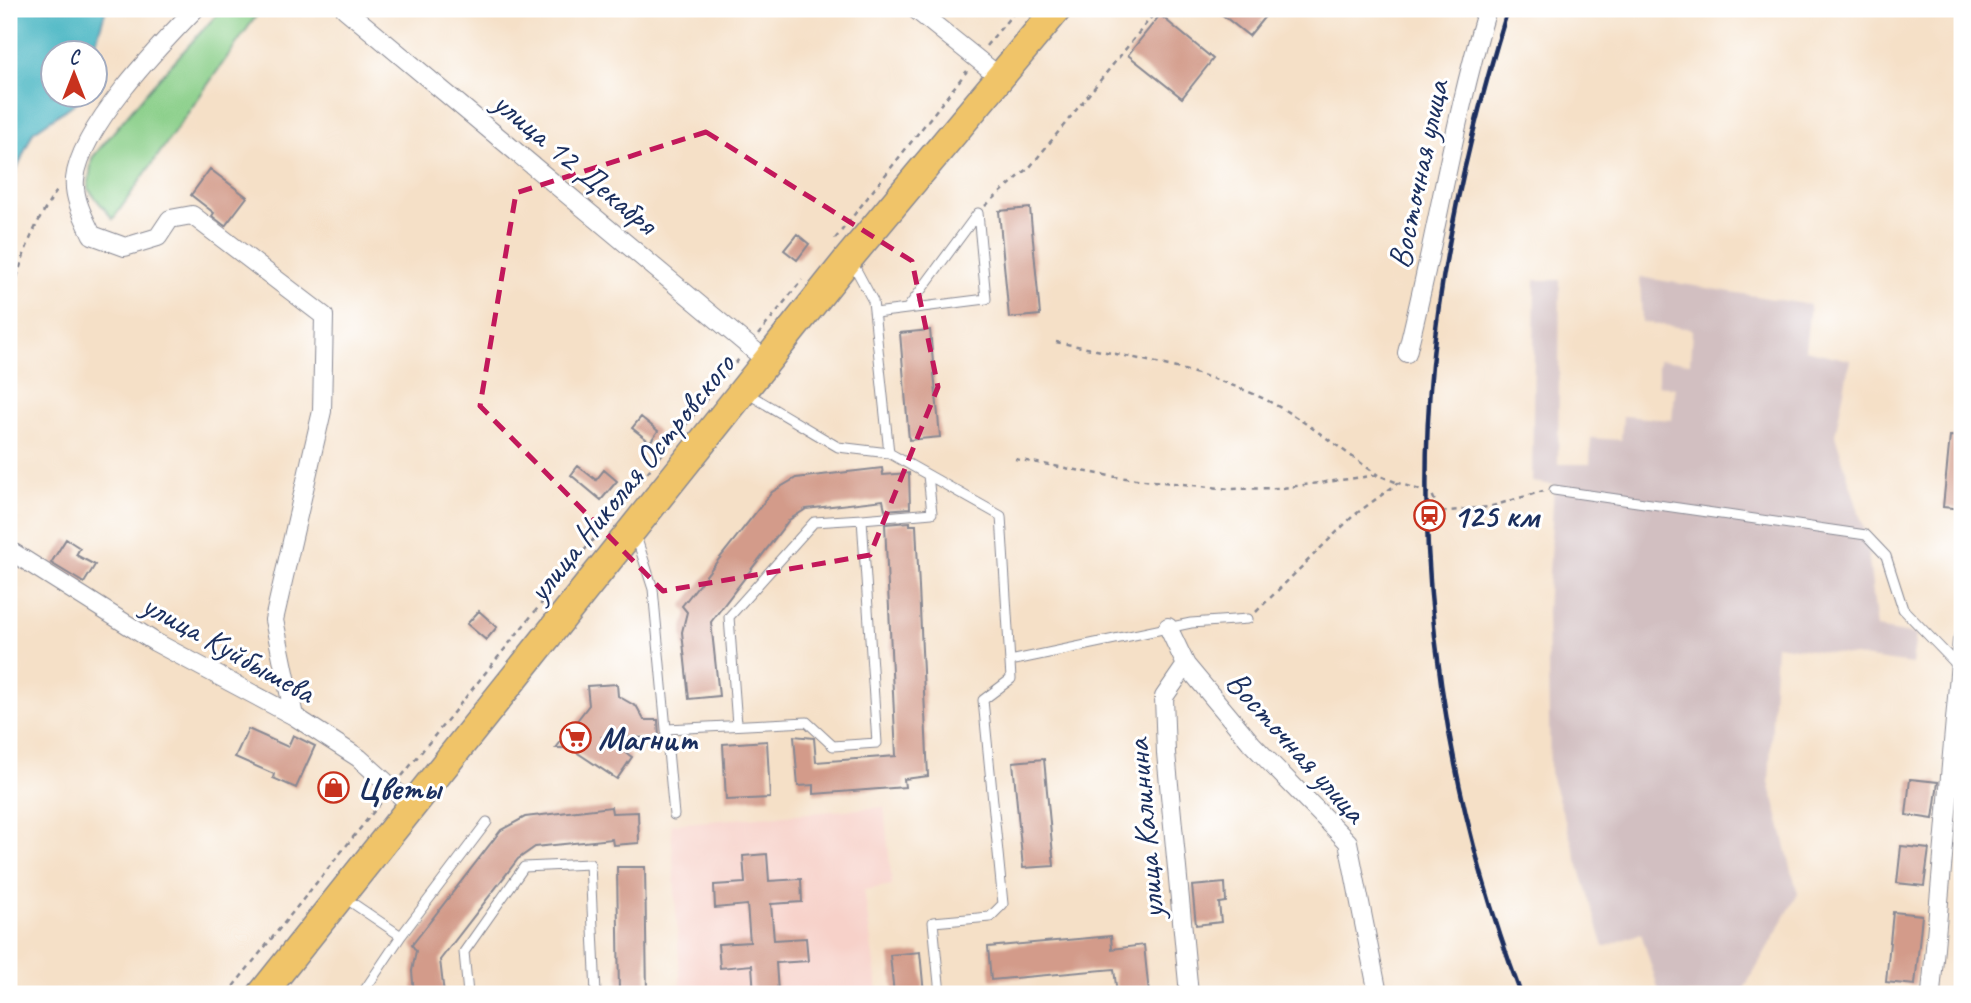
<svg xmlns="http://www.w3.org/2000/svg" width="1971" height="1003" font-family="Caveat,sans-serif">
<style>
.built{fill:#f7d1c9}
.industrial{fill:#d2bfc1}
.green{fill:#8acf89;stroke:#527f74;stroke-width:2}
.water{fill:#47b5c2;stroke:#317290;stroke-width:2}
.building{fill:#d39b8a}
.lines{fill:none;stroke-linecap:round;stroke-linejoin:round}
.service-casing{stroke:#888892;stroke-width:11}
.minor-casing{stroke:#888892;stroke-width:20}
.primary-casing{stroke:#888892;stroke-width:31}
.path{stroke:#888892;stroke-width:2.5;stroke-dasharray:5 5;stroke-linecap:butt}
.service{stroke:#fff;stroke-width:9}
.minor{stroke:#fff;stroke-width:18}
.primary{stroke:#f0c469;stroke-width:28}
.rail{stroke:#1b2f5e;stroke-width:4.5}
.marked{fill:none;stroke:#c2185b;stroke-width:5;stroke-dasharray:14 9;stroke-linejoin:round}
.labels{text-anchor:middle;stroke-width:6;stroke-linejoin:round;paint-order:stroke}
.street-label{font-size:33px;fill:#1b2f5e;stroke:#fff}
.poi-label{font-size:33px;font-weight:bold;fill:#1b2f5e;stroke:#fff;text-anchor:start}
</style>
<rect width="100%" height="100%" fill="#fff"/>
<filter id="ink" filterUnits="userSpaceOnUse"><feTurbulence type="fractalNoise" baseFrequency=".0143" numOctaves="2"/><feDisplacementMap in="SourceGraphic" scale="14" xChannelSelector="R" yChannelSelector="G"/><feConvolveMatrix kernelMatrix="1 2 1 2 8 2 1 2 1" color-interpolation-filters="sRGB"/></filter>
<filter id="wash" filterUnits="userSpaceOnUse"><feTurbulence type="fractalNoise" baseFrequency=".00686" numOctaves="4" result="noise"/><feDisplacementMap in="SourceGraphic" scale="28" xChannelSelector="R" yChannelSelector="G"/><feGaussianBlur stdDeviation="1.57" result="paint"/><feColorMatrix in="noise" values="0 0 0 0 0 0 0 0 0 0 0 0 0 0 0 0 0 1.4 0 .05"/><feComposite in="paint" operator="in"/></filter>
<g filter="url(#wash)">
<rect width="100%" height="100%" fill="#f5e0c7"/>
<path class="built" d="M884 807 892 885 864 890 878 994H681L671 824Z"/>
<path class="industrial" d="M1640 277 1810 305 1805 350 1850 360 1835 435 1866 535 1877 628 1916 635 1912 664 1776 645 1769 782 1798 894 1741 994H1660L1641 933 1604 947 1550 772 1547 611 1554 485 1532 482 1535 280H1560L1558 464H1590L1591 438 1621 440 1623 416 1672 420 1675 388 1658 385V360L1690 363 1692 329 1642 322Z"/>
<path class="green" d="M222 9H261L113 219 88 189 92 158 150 88Z"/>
<path class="water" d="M9 9H106L93 52H52V94L80 95 78 101 33 132 9 187Z"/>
<g id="blocks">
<path class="building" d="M1215 9H1271L1249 36Z
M1160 15 1213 59 1182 98 1128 55Z
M210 169 247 197 225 226 212 216 214 213 191 195Z
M1030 208 1040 315 1009 318 999 211Z
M797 234 809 244 797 260 784 250Z
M930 330 940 437 909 440 900 333Z
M641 417 658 431 650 442 632 428Z
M1950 436 1962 437V509L1943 507Z
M578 466 596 480 604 470 617 481 601 500 571 475Z
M882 468 883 475 909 473 910 508 885 510 883 500 806 509 789 520 711 622 719 696 689 699 682 632 687 612 682 606 772 492 796 478Z
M910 522V525H916L928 776 904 779 905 787 814 794V785L798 786 794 736 814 738 816 762 896 756 885 524Z
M66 539 80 548 76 555 95 565 84 583 51 563Z
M479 611 497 627 486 640 467 624Z
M617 684 618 696 637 707 644 720H658L659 738 603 737 632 757 617 779 570 748H556L589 705 587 686Z
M248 729 288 747 293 735 315 746 296 788 273 778 274 774 235 757Z
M767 741 770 798 726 800 723 744Z
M1044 759 1054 866 1023 868 1013 762Z
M1910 779 1938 782 1933 819 1906 815Z
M611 807 612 813 638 812 639 843 613 845 612 839 535 847 518 859 440 960 444 994H414L412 971 416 951 412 945 501 830 525 817Z
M1901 846 1929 849 1924 886 1897 883Z
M767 854 769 881 801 879 802 902 771 904 774 940 806 938 808 961 776 963 778 992 754 994 752 965 720 968 718 944 750 942 747 905 715 908 714 885 745 883 743 856Z
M617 867H645L647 994H619Z
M1225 883 1226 902 1219 903 1221 922 1196 925 1192 886Z
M1893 912 1922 915 1915 985 1886 982Z
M1111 936 1112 949 1144 945 1149 994H1117L1114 969 991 980 988 947Z
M920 952 924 994H894L890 955Z"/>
</g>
</g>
<g filter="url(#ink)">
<use href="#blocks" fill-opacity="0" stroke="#888892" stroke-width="2"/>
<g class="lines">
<defs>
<path id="service" d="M852 262 873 301 889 453 1001 516 1011 679 983 700 1003 904 990 917 933 922 940 994
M907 309 978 213
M875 313 986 299 978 213
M745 392 838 447 889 453
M1554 490 1866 535 1886 556 1903 609 1960 668
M635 533 653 589 674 815
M1010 661 1191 623 1248 619
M737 725 729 617 814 522 862 519
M667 729 807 722 833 746 877 743 862 519 932 513 928 475
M345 898 401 936 362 994
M401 936 487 822
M468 994 464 952 524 867 590 864 596 994"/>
<path id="minor" d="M195 9C160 45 80 128 75 179 73 198 84 218 92 235L125 247 158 237 170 219 192 215 324 316 322 411 274 620 294 716
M345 9 768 362
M915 9 1001 78
M1962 194V192
M1407 353C1436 239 1453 122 1487 9
M9 550 155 642 294 716 359 758 412 806
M1168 627 1186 665 1252 744 1348 842 1378 994
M1186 665 1164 697 1166 753 1189 994
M1931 993 1962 640"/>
<path id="primary" d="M262 994 849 258 1057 9"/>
</defs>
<use href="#service" class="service-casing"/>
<use href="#minor" class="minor-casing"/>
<use href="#primary" class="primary-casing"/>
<path class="path" d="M986 46 1017 9
M985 206 1030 167 1158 9
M835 239 967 71
M9 327C13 277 29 229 59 188
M758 335 802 280
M1056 342C1122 355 1212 371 1272 403 1309 423 1343 451 1378 475
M1015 459 1116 477 1230 489 1282 488 1378 475 1398 483
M1256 612 1353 516 1398 483 1432 494 1439 512 1489 507 1543 491
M402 776 739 359
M227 994 383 800"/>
<use href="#service" class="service"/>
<use href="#minor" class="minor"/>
<use href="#primary" class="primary"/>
<path class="rail" d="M1508 9C1473 121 1443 248 1432 365 1412 574 1447 799 1521 994"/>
</g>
</g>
<path class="marked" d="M706 132 912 261 938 387 870 555 663 591 480 406 516 193Z"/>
<defs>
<symbol id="station-ring" viewBox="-11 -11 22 22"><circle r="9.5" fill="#fff" stroke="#c8321e" stroke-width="1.5"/><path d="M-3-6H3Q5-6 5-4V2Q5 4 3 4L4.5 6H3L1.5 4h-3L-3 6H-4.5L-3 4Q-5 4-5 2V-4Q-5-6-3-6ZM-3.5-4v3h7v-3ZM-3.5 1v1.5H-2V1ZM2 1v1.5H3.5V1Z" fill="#c8321e"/></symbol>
<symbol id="supermarket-ring" viewBox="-11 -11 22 22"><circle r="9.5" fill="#fff" stroke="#c8321e" stroke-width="1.5"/><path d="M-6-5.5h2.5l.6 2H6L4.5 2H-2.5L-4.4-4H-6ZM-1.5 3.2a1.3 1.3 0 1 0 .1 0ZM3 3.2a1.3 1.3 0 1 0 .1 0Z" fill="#c8321e"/></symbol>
<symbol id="shop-ring" viewBox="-11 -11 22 22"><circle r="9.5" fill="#fff" stroke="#c8321e" stroke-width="1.5"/><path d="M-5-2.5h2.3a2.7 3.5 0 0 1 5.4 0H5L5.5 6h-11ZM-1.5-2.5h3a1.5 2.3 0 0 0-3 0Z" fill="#c8321e"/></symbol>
</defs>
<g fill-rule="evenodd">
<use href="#station-ring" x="1412" y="498" width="35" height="35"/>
<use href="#supermarket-ring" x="558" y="720" width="35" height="35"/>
<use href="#shop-ring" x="316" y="770" width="35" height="35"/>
</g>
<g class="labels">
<g class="street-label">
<text transform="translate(576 162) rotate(40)" y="12">улица 12 Декабря</text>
<text transform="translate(1417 174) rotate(-78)" y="12">Восточная улица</text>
<text transform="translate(630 477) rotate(-51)" y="12">улица Николая Островского</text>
<text transform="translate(229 647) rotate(29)" y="12">улица Куйбышева</text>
<text transform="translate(1297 746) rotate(48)" y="12">Восточная улица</text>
<text transform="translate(1144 829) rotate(-95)" y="12">улица Калинина</text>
</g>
<g class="poi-label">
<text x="1453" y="527">125 км</text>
<text x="598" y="750">Магнит</text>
<text x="357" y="799">Цветы</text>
</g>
</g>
<rect width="1971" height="1003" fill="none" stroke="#fff" stroke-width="35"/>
<g transform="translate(74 74)"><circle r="33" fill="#ffffff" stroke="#a4acbf" stroke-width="2"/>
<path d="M0-5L12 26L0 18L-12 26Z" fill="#c8321e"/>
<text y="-10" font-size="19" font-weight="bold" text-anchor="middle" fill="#1b2f5e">С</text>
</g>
</svg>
